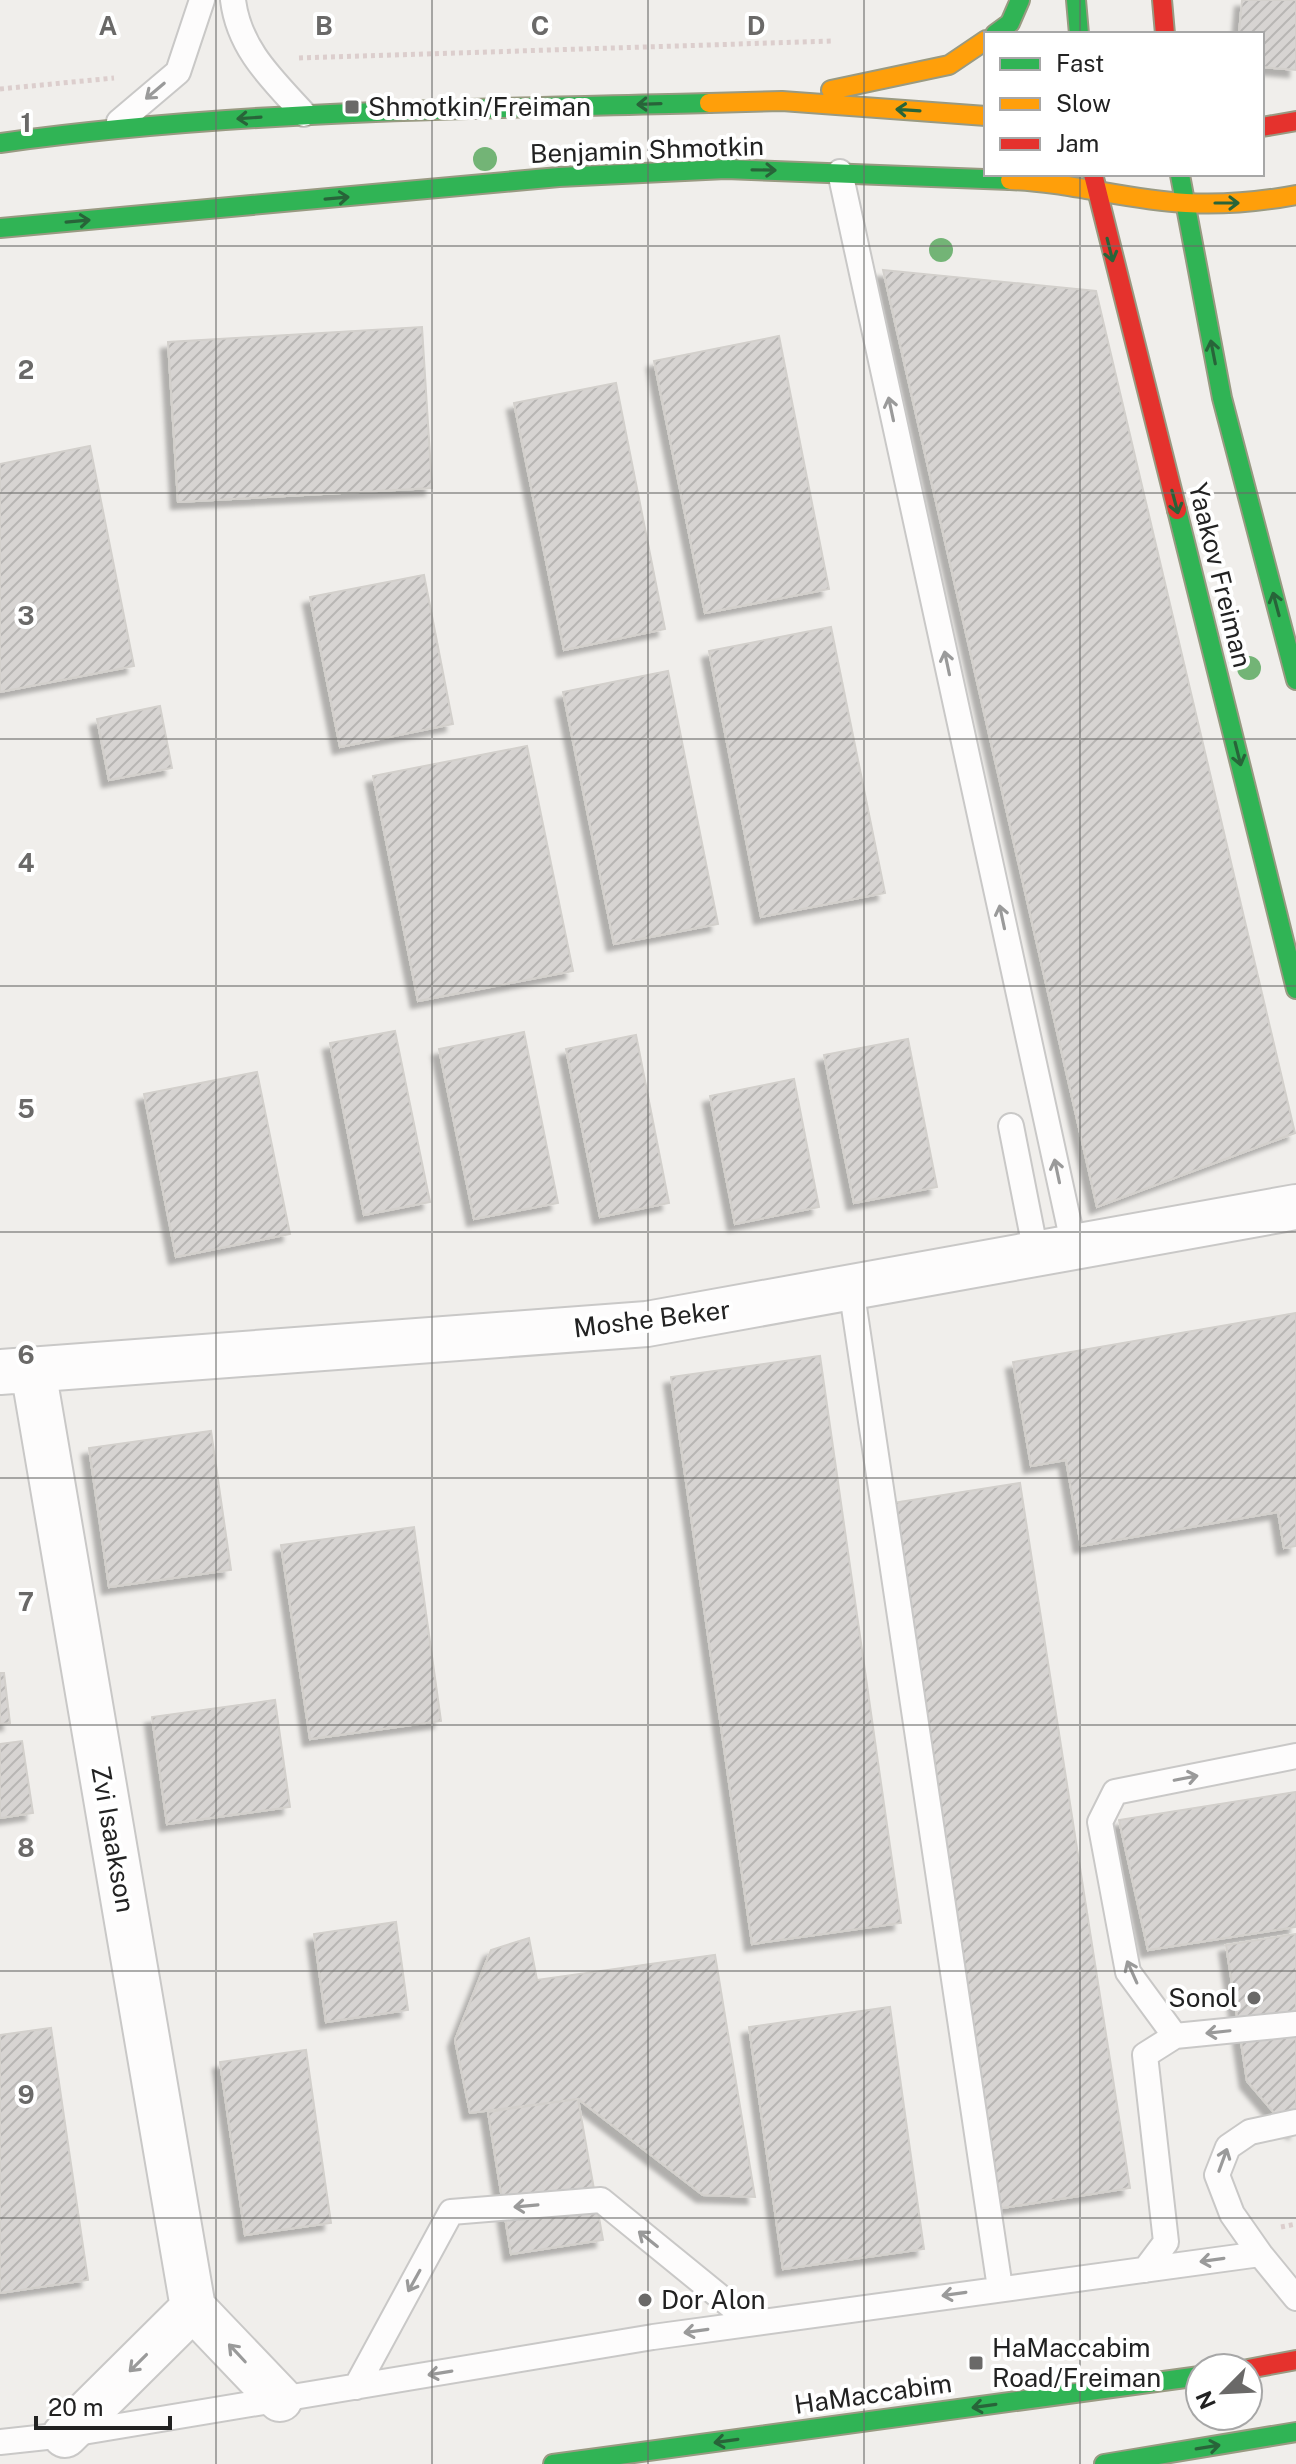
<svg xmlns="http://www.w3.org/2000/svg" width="1296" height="2464" font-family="'Public Sans',sans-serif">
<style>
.building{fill:url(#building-hatch);stroke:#d3d0cc;stroke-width:2;filter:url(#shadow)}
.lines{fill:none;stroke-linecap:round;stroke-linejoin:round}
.lane-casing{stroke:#c9c8c7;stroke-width:28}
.street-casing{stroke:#c9c8c7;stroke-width:48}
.fast-casing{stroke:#999a82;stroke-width:22}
.slow-casing{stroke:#999a82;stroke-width:22}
.jam-casing{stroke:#999a82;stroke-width:22}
.path{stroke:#dccecd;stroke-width:5;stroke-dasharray:4 4;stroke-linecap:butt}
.lane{stroke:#fdfcfc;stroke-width:24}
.street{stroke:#fdfcfc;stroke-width:44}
.fast{stroke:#30b455;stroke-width:18}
.slow{stroke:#ff9f0a;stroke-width:18}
.jam{stroke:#e5322d;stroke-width:18}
.tree{fill:#73b476}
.oneway{stroke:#9a9a9a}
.oneway2{stroke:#286439}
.grid{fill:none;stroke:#6a6968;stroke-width:2;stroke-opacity:0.55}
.poi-dot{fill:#6a6968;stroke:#fff;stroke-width:3}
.labels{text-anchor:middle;stroke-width:8;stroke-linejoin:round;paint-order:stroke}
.poi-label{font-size:26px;fill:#222;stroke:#fff;text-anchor:start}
.street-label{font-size:26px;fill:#222;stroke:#fff}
.grid-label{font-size:26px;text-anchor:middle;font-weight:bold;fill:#6a6968;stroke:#fff;stroke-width:8;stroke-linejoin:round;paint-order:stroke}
</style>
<defs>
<pattern id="building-hatch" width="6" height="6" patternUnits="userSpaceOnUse" patternTransform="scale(2)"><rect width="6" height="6" fill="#d7d4d2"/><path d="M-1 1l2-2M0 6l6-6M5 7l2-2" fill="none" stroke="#b8b6b4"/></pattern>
<filter id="shadow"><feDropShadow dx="-7" dy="7" stdDeviation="2" flood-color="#0004"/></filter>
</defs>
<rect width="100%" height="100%" fill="#f0eeeb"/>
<path class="building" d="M1242 0H1296V70L1262 67V34H1239Z
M883 270 1096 291 1295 1133 1097 1207Z
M422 327 432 488 178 502 168 342Z
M779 336 829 589 705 613 654 361Z
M616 383 665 629 564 650 514 403Z
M90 446 134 666 0 692V464Z
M424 575 453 724 340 747 310 597Z
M831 627 885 893 761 917 709 651Z
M668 671 718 924 614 944 563 692Z
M160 706 172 768 109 780 97 719Z
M527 746 573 971 418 1001 373 776Z
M395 1031 430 1202 364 1215 330 1043Z
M524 1032 558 1203 474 1219 439 1049Z
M636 1035 669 1203 600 1217 566 1049Z
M908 1039 937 1187 854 1203 824 1055Z
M257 1072 290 1234 176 1257 144 1094Z
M794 1079 819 1207 735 1224 710 1096Z
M1296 1313V1546L1284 1548 1278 1512 1081 1546 1066 1460 1031 1466 1013 1362Z
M820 1356 901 1923 752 1944 671 1377Z
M211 1431 231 1570 109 1587 89 1448Z
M1020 1483 1130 2188 996 2209 886 1504Z
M414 1527 441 1721 310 1739 281 1545Z
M0 1673H4L10 1723 0 1724Z
M275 1700 290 1807 167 1824 152 1717Z
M22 1741 33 1813 0 1818V1744Z
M1296 1792V1927L1148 1950 1119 1820Z
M396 1922 408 2010 326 2022 314 1934Z
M1296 1934V2132L1287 2128 1247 2081 1226 1945Z
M529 1938 537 1980 715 1955 755 2197 703 2195 578 2099 470 2113 455 2040 491 1950Z
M890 2007 924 2249 783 2269 749 2027Z
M51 2028 88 2280 0 2293V2035Z
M306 2050 331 2223 245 2235 220 2062Z
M578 2099 603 2240 511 2254 488 2112Z"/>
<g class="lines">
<defs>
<path id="lane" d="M233 0C239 49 272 79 304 114
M119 122 178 72 202 0
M840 172 1074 1247
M1011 1126 1036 1253
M851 1287 1000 2288
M1175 2036 1128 1972 1100 1822 1115 1792 1296 1756
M1260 2254 1232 2214 1217 2175 1228 2147 1250 2132 1296 2122
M1145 2270 1166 2242 1145 2055 1175 2036 1296 2024
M356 2387 451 2212 601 2200 752 2323
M0 2442 65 2435 653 2337 1260 2254 1296 2298"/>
<path id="street" d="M33 1370 193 2308 280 2399
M0 1372 647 1324 1296 1207
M65 2435 193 2308"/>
<path id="fast" d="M1076 0 1079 34
M995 34 1010 23 1020 0
M0 143C235 110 472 109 709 103
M1180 175 1222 398 1296 680
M0 228 559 177 726 169 1010 180
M1177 510 1296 989
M553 2464 1200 2376
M1104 2464 1296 2432"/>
<path id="slow" d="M831 90 949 65 986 40
M709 103 782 101 986 116
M1010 180C1069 182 1127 200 1186 203 1224 205 1259 202 1296 195"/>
<path id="jam" d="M1162 0 1165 34
M1262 127 1296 121
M1093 174 1177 510
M1248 2369 1296 2360"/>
</defs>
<use href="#lane" class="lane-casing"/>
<use href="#street" class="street-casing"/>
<use href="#fast" class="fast-casing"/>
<use href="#slow" class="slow-casing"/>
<use href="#jam" class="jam-casing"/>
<path class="path" d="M299 58 833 41
M0 89 114 78
M1281 2227 1296 2224"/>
<use href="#lane" class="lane"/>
<use href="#street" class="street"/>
<use href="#fast" class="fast"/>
<use href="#slow" class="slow"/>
<use href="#jam" class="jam"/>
</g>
<g class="tree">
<circle cx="485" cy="159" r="12"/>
<circle cx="941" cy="250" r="12"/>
<circle cx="1249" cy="668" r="12"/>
</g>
<defs><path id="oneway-shaft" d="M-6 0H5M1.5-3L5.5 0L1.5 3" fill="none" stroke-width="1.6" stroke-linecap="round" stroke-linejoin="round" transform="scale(2)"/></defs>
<g class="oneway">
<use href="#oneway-shaft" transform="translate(155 91) rotate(140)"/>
<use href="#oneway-shaft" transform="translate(891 409) rotate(-102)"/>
<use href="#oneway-shaft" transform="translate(947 663) rotate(-102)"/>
<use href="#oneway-shaft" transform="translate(1002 917) rotate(-102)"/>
<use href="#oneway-shaft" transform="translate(1057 1171) rotate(-102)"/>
<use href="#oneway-shaft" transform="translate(1186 1778) rotate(-11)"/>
<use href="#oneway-shaft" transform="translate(1132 1972) rotate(-114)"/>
<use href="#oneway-shaft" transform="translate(1218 2032) rotate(174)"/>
<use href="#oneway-shaft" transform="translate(1223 2160) rotate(-70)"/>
<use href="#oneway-shaft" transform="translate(526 2206) rotate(175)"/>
<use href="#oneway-shaft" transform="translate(648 2239) rotate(-141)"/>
<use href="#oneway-shaft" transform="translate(1212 2260) rotate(172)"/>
<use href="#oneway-shaft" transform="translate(414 2281) rotate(119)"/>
<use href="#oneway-shaft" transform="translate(954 2294) rotate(172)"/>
<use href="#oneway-shaft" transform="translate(696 2331) rotate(172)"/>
<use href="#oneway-shaft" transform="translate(237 2353) rotate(-133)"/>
<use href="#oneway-shaft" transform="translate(138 2363) rotate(135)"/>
<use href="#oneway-shaft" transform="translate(440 2373) rotate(171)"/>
</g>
<g class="oneway2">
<use href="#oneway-shaft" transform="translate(649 104) rotate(178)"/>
<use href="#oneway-shaft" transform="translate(908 110) rotate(-176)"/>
<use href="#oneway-shaft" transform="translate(249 118) rotate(176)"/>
<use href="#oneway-shaft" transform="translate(764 170) rotate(1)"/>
<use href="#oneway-shaft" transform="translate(337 198) rotate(-5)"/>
<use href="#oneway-shaft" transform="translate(1227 203)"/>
<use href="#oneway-shaft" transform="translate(78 221) rotate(-5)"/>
<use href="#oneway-shaft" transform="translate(1110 250) rotate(76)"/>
<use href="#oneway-shaft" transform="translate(1213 352) rotate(-101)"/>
<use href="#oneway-shaft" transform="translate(1175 502) rotate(75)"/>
<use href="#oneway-shaft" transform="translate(1276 604) rotate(-105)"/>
<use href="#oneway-shaft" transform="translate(1238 754) rotate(76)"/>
<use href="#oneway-shaft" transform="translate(984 2406) rotate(172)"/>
<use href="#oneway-shaft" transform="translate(726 2441) rotate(172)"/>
<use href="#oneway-shaft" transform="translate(1208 2447) rotate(-9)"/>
</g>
<path class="grid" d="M216 0V2464M432 0V2464M648 0V2464M864 0V2464M1080 0V34M1080 174V2464M0 246H1296M0 493H1296M0 739H1296M0 986H1296M0 1232H1296M0 1478H1296M0 1725H1296M0 1971H1296M0 2218H1296"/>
<g class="poi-dot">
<rect x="344" y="99" width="16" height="16" rx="4"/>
<circle cx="1254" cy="1998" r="8"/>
<circle cx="645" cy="2300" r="8"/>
<rect x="968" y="2355" width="16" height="16" rx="4"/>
</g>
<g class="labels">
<g class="poi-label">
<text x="368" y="116">Shmotkin/Freiman</text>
<text x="1238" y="2007" text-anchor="end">Sonol</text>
<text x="661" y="2309">Dor Alon</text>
<text x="992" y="2357">HaMaccabim<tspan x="992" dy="30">Road/Freiman</tspan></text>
</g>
<g class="street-label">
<text transform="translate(647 150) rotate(-2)" y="9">Benjamin Shmotkin</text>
<text transform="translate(1220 575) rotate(76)" y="9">Yaakov Freiman</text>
<text transform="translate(652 1319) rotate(-7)" y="9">Moshe Beker</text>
<text transform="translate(113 1839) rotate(80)" y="9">Zvi Isaakson</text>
<text transform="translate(873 2394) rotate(-8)" y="9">HaMaccabim</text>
</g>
</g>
<g class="grid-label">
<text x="108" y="35">A</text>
<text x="324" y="35">B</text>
<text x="540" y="35">C</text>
<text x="756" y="35">D</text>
<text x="26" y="132">1</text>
<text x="26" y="379">2</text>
<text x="26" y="625">3</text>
<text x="26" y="872">4</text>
<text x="26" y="1118">5</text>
<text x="26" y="1364">6</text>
<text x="26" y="1611">7</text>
<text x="26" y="1857">8</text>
<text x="26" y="2104">9</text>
</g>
<rect x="984" y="32" width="280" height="144" fill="#ffffff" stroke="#a7a7a7" stroke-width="2"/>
<rect x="1000" y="58" width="40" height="12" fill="#30b455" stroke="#a7a7a7" stroke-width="2"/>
<text x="1056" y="72" font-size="24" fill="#222222">Fast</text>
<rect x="1000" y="98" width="40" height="12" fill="#ff9f0a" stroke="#a7a7a7" stroke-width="2"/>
<text x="1056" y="112" font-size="24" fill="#222222">Slow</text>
<rect x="1000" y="138" width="40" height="12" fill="#e5322d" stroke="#a7a7a7" stroke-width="2"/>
<text x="1056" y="152" font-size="24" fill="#222222">Jam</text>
<g transform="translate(1224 2392) rotate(246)"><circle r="38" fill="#ffffff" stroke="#a7a7a7" stroke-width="2"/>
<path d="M0-6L14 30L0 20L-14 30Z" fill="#6a6968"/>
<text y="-12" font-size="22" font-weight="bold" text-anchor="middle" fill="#222222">N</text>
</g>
<path d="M36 2416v12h134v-12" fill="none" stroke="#222222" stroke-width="4"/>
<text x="48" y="2416" font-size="24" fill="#222222" stroke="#ffffff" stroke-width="6" paint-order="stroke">20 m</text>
</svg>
